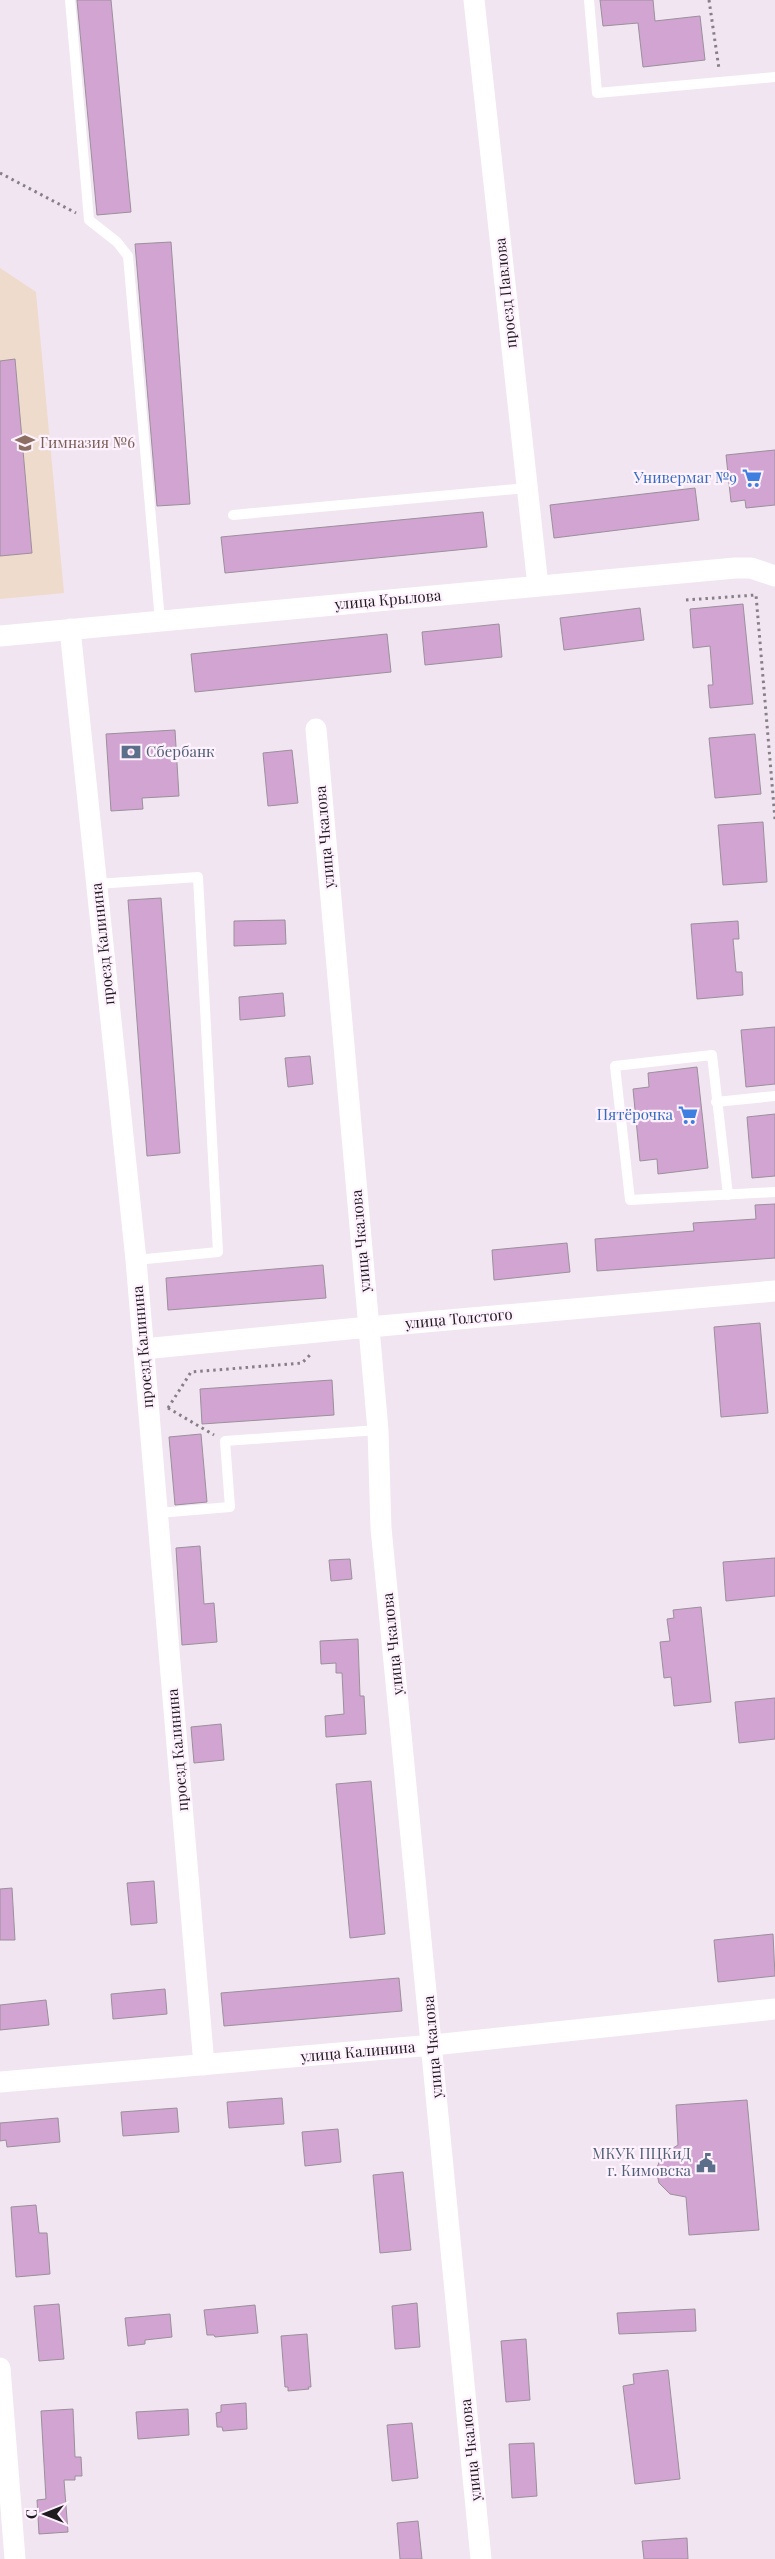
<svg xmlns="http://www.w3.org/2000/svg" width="775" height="2559" font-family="'Playfair Display',serif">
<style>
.education{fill:#efdbcc}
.building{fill:#d2a4d2;stroke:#9a909a}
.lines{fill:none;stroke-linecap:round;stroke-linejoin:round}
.path{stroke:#867f86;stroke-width:3;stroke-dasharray:2.5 4;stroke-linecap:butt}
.lane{stroke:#fff;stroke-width:10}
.street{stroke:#fff;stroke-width:21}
.labels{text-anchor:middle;stroke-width:4.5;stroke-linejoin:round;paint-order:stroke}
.street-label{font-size:15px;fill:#1f1b1f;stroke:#fef2fe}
.education-label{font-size:15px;fill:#785e54;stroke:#fef2fe;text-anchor:start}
.shop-label{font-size:15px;fill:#366cbe;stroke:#fef2fe;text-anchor:end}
.service-label{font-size:15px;fill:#4e5e75;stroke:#fef2fe;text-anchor:start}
</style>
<rect width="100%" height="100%" fill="#f0e5f0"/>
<path class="education" d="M0 268 36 292 64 593 0 599Z"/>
<path class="building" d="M77 0H111L131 212 97 215Z
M600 0H653L655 21 700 16 705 60 643 67 638 23 603 26Z
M171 242 190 504 157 506 135 244Z
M15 359 32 553 0 556V361Z
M775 450V505L746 508 745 500 731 502 726 455Z
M695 488 699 520 554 538 550 505Z
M483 512 487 547 225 573 221 537Z
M743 604 753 704 710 708 708 685H713L710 646 693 648 690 609Z
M640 608 644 640 564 650 560 618Z
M499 624 502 657 425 665 422 632Z
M387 634 391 672 195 692 191 654Z
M175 730 179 796 142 798 143 809 111 811 106 734Z
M755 734 761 794 715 798 709 738Z
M292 750 298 803 268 806 263 753Z
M763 822 767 882 723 885 718 825Z
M161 898 180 1153 147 1156 128 900Z
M285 920 286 944 234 946V921Z
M738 921 739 939H733L736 972H742L743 995 697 999 691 924Z
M283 993 285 1016 240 1020 239 997Z
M775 1027V1084L746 1087 741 1030Z
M310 1056 313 1084 288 1087 285 1058Z
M697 1067 708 1168 658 1174 657 1159 640 1161 633 1089 649 1087 648 1073Z
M775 1114V1176L752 1178 747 1117Z
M775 1204V1258L597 1271 595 1239 694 1231 693 1223 756 1219 755 1205Z
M567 1243 570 1272 494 1280 492 1250Z
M323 1265 326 1298 168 1310 166 1278Z
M760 1323 768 1413 721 1417 714 1327Z
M332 1380 334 1415 202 1424 200 1389Z
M201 1434 207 1502 175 1505 169 1437Z
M200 1546 204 1604 214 1603 217 1642 182 1645 176 1548Z
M775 1558V1596L726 1601 723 1562Z
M350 1559 352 1579 331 1581 329 1560Z
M701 1607 711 1702 674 1706 671 1677 664 1678 660 1642 670 1641 667 1619 674 1618 673 1610Z
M358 1639 360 1696H364L366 1734 326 1737 325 1716 344 1714 342 1673H336V1663L321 1664 320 1641Z
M775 1698V1739L739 1743 735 1702Z
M221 1724 224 1760 194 1763 191 1727Z
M371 1781 385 1934 350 1938 336 1784Z
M154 1881 157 1923 131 1925 127 1883Z
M12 1888 15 1940H0V1889Z
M773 1934 775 1976 718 1982 714 1940Z
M399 1978 402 2011 224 2026 221 1993Z
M165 1989 167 2014 113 2019 111 1994Z
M46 2000 49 2025 0 2030V2005Z
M282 2098 284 2124 229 2128 227 2102Z
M747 2100 759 2230 689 2235 686 2197 670 2194 659 2183 656 2170 662 2155 678 2145 676 2105Z
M177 2108 179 2132 123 2136 121 2112Z
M58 2118 60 2142 7 2147 6 2140 0 2141V2123Z
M338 2129 341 2162 305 2166 302 2132Z
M403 2172 411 2250 380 2253 373 2175Z
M36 2205 39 2233H47L50 2274 16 2277 11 2207Z
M417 2303 420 2347 395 2349 392 2306Z
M59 2304 64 2359 39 2361 34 2306Z
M255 2305 258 2333 215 2337 214 2335H207L204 2310Z
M695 2309 696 2331 619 2334 617 2313Z
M170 2314 172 2337 145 2340V2344L128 2346 125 2318Z
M307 2334 311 2387H308L309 2389 288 2391V2387H285L281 2336Z
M526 2339 530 2400 506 2402 501 2341Z
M668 2370 680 2479 635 2484 623 2386 634 2384 633 2374Z
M246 2403 247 2429 223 2431 222 2427H217L216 2413 221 2412V2405Z
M73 2409 75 2457H81L82 2476H75V2480H64L68 2532 39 2534 37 2500 46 2499 41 2411Z
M188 2409 189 2435 138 2439 136 2412Z
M412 2423 418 2478 392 2481 387 2425Z
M534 2443 537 2496 512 2498 509 2444Z
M418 2521 422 2559H400L397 2523Z
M687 2538 688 2559H644L642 2541Z"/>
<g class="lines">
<path class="path" d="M709 0 719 69
M0 173 76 213
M686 600 756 595 775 819
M168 1408 191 1372 302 1363 312 1353
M168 1408 214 1435"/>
<path class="lane" d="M70 0 89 220 117 242 128 256 160 621
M589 0 597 93 775 77
M233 515 527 488
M97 884 198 877 218 1252 136 1260
M716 1102 775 1096
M728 1195 712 1055 615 1066 630 1200 775 1192
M158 1513 230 1507 225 1441 378 1430"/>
<path class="street" d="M474 0 538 586
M70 629 136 1260 204 2065
M0 636 735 568H751L775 576
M316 729 378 1430 381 1528 481 2559
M143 1349 369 1327 775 1291
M0 2082 433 2045 775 2009
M0 2368 15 2559"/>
</g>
<defs>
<symbol id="school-bare" viewBox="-9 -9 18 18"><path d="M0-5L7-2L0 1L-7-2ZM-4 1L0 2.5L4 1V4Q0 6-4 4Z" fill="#8d6e63" stroke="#fef2fe" stroke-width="2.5" paint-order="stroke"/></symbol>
<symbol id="supermarket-bare" viewBox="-9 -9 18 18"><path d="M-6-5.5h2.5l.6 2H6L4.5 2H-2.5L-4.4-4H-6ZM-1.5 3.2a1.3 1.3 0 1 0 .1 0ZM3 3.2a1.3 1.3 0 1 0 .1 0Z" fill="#3f7fe0" stroke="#fef2fe" stroke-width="2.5" paint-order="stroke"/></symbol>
<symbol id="bank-bare" viewBox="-9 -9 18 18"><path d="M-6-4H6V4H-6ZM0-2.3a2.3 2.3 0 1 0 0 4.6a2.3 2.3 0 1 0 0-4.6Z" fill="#5c6f8a" stroke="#fef2fe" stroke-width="2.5" paint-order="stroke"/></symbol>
<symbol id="civic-bare" viewBox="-9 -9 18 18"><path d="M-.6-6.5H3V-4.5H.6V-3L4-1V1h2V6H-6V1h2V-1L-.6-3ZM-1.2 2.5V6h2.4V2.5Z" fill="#5c6f8a" stroke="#fef2fe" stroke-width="2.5" paint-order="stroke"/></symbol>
</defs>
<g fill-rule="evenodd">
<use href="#school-bare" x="11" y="429" width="28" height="28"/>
<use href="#supermarket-bare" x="738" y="464" width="28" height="28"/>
<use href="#bank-bare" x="117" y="738" width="28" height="28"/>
<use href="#supermarket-bare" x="674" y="1101" width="28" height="28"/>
<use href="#civic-bare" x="692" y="2149" width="28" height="28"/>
</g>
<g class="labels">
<g class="street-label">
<text transform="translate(506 293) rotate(-96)" y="5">проезд Павлова</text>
<text transform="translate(388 600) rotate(-5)" y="5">улица Крылова</text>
<text transform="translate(325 837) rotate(-95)" y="5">улица Чкалова</text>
<text transform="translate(103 944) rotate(-96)" y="5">проезд Калинина</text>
<text transform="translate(361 1241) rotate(-95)" y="5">улица Чкалова</text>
<text transform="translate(459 1319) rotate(-5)" y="5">улица Толстого</text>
<text transform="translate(143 1347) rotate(-95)" y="5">проезд Калинина</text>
<text transform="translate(393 1644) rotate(-96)" y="5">улица Чкалова</text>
<text transform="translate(178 1750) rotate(-95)" y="5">проезд Калинина</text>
<text transform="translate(433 2047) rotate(-95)" y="5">улица Чкалова</text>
<text transform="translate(358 2052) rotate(-5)" y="5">улица Калинина</text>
<text transform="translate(471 2450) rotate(-96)" y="5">улица Чкалова</text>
</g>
<g class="education-label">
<text x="40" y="448">Гимназия №6</text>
</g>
<g class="shop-label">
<text x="737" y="483">Универмаг №9</text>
<text x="673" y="1120">Пятёрочка</text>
</g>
<g class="service-label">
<text x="146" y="757">Сбербанк</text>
<text x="691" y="2159" text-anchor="end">МКУК ПЦКиД<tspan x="691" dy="17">г. Кимовска</tspan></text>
</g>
</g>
<g transform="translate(45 2514) rotate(270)" stroke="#fef2fe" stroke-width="4" paint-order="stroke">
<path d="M0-4L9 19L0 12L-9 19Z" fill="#1f1b1f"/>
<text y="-8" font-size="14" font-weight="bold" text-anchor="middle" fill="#1f1b1f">С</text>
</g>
</svg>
